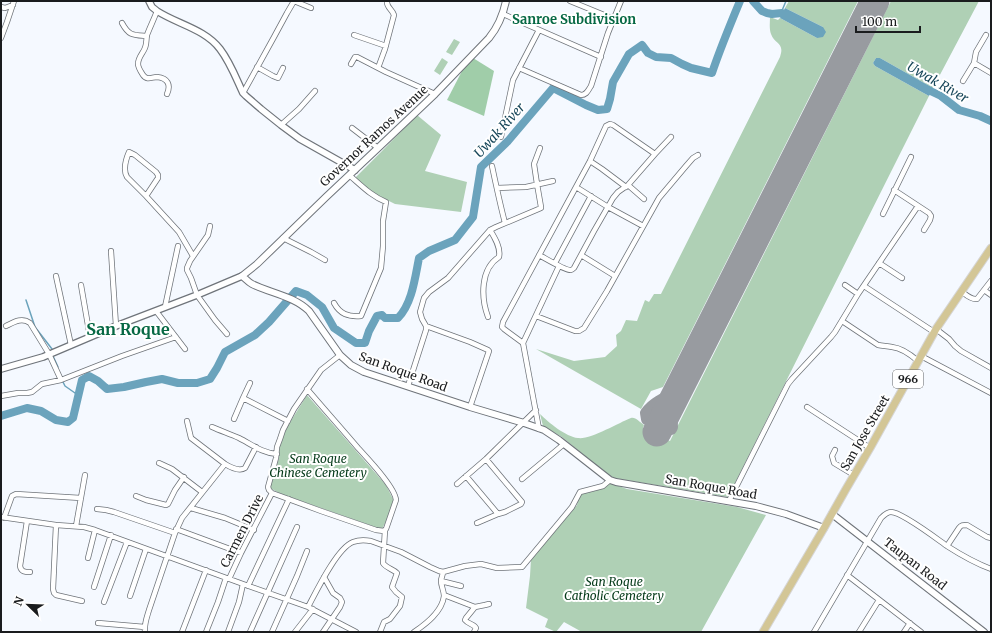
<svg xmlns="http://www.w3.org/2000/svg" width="992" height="633" font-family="Merriweather,serif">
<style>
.green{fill:#afd0b5}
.forest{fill:#a0cda9}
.water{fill:#6ba3bc}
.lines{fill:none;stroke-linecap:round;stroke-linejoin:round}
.stream{stroke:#6ba3bc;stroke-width:1.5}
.river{stroke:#6ba3bc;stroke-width:8}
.taxiway{stroke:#989ba0;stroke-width:12}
.runway{stroke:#989ba0;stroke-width:29}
.minor-casing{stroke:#6f747a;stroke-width:6}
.tertiary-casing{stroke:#6f747a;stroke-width:8}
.secondary-casing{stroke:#6f747a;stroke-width:8}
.primary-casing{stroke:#d6d6d6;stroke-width:9}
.minor{stroke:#fff;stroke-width:4.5}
.tertiary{stroke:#fff;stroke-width:5.5}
.secondary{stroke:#fff;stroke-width:6}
.primary{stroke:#d3c696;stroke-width:7}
.labels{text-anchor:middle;stroke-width:4;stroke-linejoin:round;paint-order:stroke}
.shield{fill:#fff;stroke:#5f6062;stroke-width:1}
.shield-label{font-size:11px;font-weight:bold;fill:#1a1c1e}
.street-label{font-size:12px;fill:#1a1c1e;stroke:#fff}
.park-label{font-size:12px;font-style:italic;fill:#033918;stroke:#fff}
.neighbourhood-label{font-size:13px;font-weight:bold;fill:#066844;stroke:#fff}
.water-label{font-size:13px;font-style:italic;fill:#18475a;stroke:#fff}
.district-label{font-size:16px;font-weight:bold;fill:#066844;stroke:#fff}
</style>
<rect width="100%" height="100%" fill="#f5f9ff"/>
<path class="green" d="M789 1H858L663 387 651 391 641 409 536 349 574 361 605 357 617 346 616 335 621 331 626 320 637 321 645 300 649 302 654 294H661L780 57C785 42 775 45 771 34 769 28 770 22 770 17L778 20 780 18 817 38 823 27 785 8Z
M891 1H979L933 88 880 58H876L873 63 875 66 929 96 728 497 614 478 607 474 562 437 543 426 540 414C548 422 566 437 578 438 590 440 618 423 631 418 636 417 639 422 644 425L643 428 670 441Z
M454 39 460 42 452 55 446 52Z
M442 58 448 62 440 75 434 71Z
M417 115 441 135 425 171 467 182 461 212 395 204 373 193 355 178 382 151Z
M307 395 386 485 393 499 394 506 382 529 372 526 281 494 270 488 279 458 278 450 284 432Z
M610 483 627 489 737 507 766 515 701 632H582L564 622 556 632 545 627 548 619 526 608 530 576 531 559 577 505 579 495 583 492Z"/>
<path class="forest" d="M473 58 494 71 484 116 447 100 463 69Z"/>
<path class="water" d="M785 8 823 27 826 32 823 37 817 38 780 18Z
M876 58H880L933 88 929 96 875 66 873 63Z"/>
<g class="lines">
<path class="stream" d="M781 13 786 1
M26 300 35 327 52 349
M53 356 58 367
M62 380 65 386 75 393"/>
<path class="river" d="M753 1 762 11 767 13 772 14 782 13 792 18
M922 87 941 96 959 110 980 116 991 121
M1 416 27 408 41 411 56 420 68 422 73 418 82 380 89 376 98 381 107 389 124 387 146 382 162 379 178 383H197L210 379 217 368 225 352 255 335 269 322 296 291 307 295 322 307 334 328 356 343H365L369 331 377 316 382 315 385 318H398C412 304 415 278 419 258L429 251 455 240 473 217 481 167 508 141 553 88 586 105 598 110 607 109 610 99 613 82 629 54 642 45 648 53 656 57 671 58 682 64 691 68 712 73C720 49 730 25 740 1"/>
<path class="taxiway" d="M668 410 655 420 647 419 646 413C654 402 665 398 677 393
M658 417C658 425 664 431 671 429L672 427 671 404"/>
<path class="runway" d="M657 432 875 1"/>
<defs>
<path id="minor" d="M294 1 311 8
M570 1 614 19
M1 7 5 8 13 5
M157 11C154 19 150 27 147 35 146 40 147 45 144 50 142 54 138 58 138 64 138 67 141 72 143 75 147 81 152 77 157 77 168 78 171 85 167 94
M503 14 601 57
M122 23C129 36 133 35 147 36
M354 35 386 46
M1 38 7 22 14 1
M974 63 991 73
M351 64 355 57H357L386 72 435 94
M257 67 273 76 278 78 283 68
M378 68 385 49 394 15C392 9 386 7 387 1
M519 68 581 95C587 95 588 90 591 86L608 33 621 1
M963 81 974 63 976 52 986 35
M243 93 274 37 287 13 294 1
M281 125 299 109 315 91
M352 128 378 148
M501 137 513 80 539 30
M655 154 671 137
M590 161 602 169 626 187
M492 166C496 185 500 204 505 223
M628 185 644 199
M576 187 608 207 643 226
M497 188 526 187 553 181
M894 190 929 213 931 216 930 220 924 230
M146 196 127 177C123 170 126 159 129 152L135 155 156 172 158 175V178L146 196 179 232 193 256
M883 214 911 157
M210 226 208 235 190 261 187 268V270L191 278 197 295 215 320 227 334
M283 238 311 252 325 260
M111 251 116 326
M581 255 615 276
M555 263 591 196
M879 263 902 278
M56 276 71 345
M81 285 90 337
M845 285 858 294
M864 286 934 332
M984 290 991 295
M961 291C965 294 971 300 977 299L991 281
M334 303C340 314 348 317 361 316L381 268 383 246V221L386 202C371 196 361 185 349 175
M165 307 178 246
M156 311 185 349
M536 316 575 331H579L584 328 607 291 659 198 686 166 693 158 698 155
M488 317C481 298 480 269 499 257 501 248 495 238 490 230
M842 321 878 345C883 346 887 346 892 347 902 348 910 354 918 361
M6 326C14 322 22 317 30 323L49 354 61 380
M426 326 470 342 488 350 489 351 470 407
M936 329 949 339 955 346 961 351 991 368
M523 343 504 329 502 327 503 322 590 161 606 126 610 124 613 125 655 154 628 185 618 192 613 198 594 231 574 268C573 269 572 270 571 270 566 271 545 258 539 255
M921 356 991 393
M408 386 426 330V326L422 319 420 312 424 298 429 292 448 278 490 230 496 227 541 208V207L537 184 534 164 540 148
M307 389C324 409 341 428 358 448 367 458 395 487 396 500L386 529 384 531 376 530 321 511 272 493 269 490 268 487 276 458 277 447 280 439 283 430 294 409 321 370 340 355
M1 396 18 393H27L32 392 42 384 61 380 122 356 176 337
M243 398 250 383
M807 407 870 448
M234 419 243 398 288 421
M187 421 191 438 225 464
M212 427C221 431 230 434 239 438 251 444 262 453 277 454
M539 429 523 343 559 266
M835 450 832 456 834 463 854 475
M486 459 522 502 521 504 505 512 498 514
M159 463 172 469 202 492
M466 476 498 514 477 523
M522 479 564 444
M457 484 486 459 536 410
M136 496 146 500 166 505 168 504 175 490 184 477
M729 501 788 384 792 379 831 337 835 332 858 294 918 206
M191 508 225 518 254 530
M97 509 106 510 114 512 175 533
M1 517 56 525 84 527 95 530 243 584 308 607 356 632
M4 518 12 496 16 494 81 498
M27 521 20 566C21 572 25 572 30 572
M56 525 53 589 54 593 56 595 82 601
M76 526 85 475
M176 529 241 553
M947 546 959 528C961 525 963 525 967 525L987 537 991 538
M88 558 95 530
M847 575 921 632
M229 579 241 553 272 493
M441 581 461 586
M248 586 289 499
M94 587 111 535
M444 595 475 607
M130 596 146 549
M104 602 127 542
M308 607C316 592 337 548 353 542 358 540 366 540 371 541L401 552 430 567 439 571 443 572 465 566 481 564 497 568 522 567 572 507 580 492 603 486 610 480
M98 623 145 627
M145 632C144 624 147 617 149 610L175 533 182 518 225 464C230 467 239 472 245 468L256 447
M182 632 206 570
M206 632 218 602 226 578
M228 632 239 602 243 584
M250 632 297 527
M272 632 297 576 307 551
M295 632 313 609
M323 632 340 607 342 602 340 598 333 593 324 577
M380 632 384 622 390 619 400 606 402 597 396 592 392 587 397 573C393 569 386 568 383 563L385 530
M414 632C426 624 442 612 444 596 444 591 441 586 441 581 441 578 443 575 443 572
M474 632 476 628C474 624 468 624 465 620L466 618 475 607 485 605 489 604
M814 632 881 518C884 515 887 512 891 512 902 512 937 539 947 546 961 555 975 563 991 569
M859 632 879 600
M904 632 910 623"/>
<path id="tertiary" d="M149 1 152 7 157 11C177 24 205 29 220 49 230 62 236 78 243 93L246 96 261 109 281 125 300 139 355 170
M1 369 43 357 116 326 197 295 242 276"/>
<path id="secondary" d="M506 1C503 15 498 27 489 38L435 94 378 148 326 197 257 264 242 276C245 278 248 282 252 284 270 293 294 296 309 311L340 355 351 365 364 372 470 407 524 423 544 430 559 440 610 480 616 482 756 506 786 514 824 528
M832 514 984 632"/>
<path id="primary" d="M763 632 824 528 846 489 870 448 936 329 991 248"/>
</defs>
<use href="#minor" class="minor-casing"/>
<use href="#tertiary" class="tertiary-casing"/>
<use href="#secondary" class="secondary-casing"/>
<use href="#primary" class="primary-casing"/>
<use href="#minor" class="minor"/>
<use href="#tertiary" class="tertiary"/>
<use href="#secondary" class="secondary"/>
<use href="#primary" class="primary"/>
</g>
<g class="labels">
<rect class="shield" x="893" y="370" width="30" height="18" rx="3"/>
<g class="shield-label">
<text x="908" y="383">966</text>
</g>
<g class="street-label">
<text transform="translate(374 136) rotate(-43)" y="4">Governor Ramos Avenue</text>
<text transform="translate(403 372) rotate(20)" y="4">San Roque Road</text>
<text transform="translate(865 433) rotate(-60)" y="4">San Jose Street</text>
<text transform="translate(711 487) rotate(10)" y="4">San Roque Road</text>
<text transform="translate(242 531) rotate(-63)" y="4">Carmen Drive</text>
<text transform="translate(915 564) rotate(38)" y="4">Taupan Road</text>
</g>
<g class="park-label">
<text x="318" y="463">San Roque<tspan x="318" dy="14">Chinese Cemetery</tspan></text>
<text x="614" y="586">San Roque<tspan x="614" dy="14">Catholic Cemetery</tspan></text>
</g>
<g class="neighbourhood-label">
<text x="574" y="24">Sanroe Subdivision</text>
</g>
<g class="water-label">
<text transform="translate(938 82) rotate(30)" y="5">Uwak River</text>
<text transform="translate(499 130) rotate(-48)" y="5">Uwak River</text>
</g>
<g class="district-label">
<text x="128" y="335">San Roque</text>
</g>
</g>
<rect width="992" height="633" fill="none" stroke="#1a1c1e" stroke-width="4"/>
<g transform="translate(28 605) rotate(293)" stroke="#ffffff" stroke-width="3" paint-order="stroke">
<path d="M0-3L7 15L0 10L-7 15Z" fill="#1a1c1e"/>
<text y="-6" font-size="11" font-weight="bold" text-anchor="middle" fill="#1a1c1e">N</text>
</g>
<path d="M856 26v6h64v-6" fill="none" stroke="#1a1c1e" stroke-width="2"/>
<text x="862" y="26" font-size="12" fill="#1a1c1e" stroke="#ffffff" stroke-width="3" paint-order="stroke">100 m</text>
</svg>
